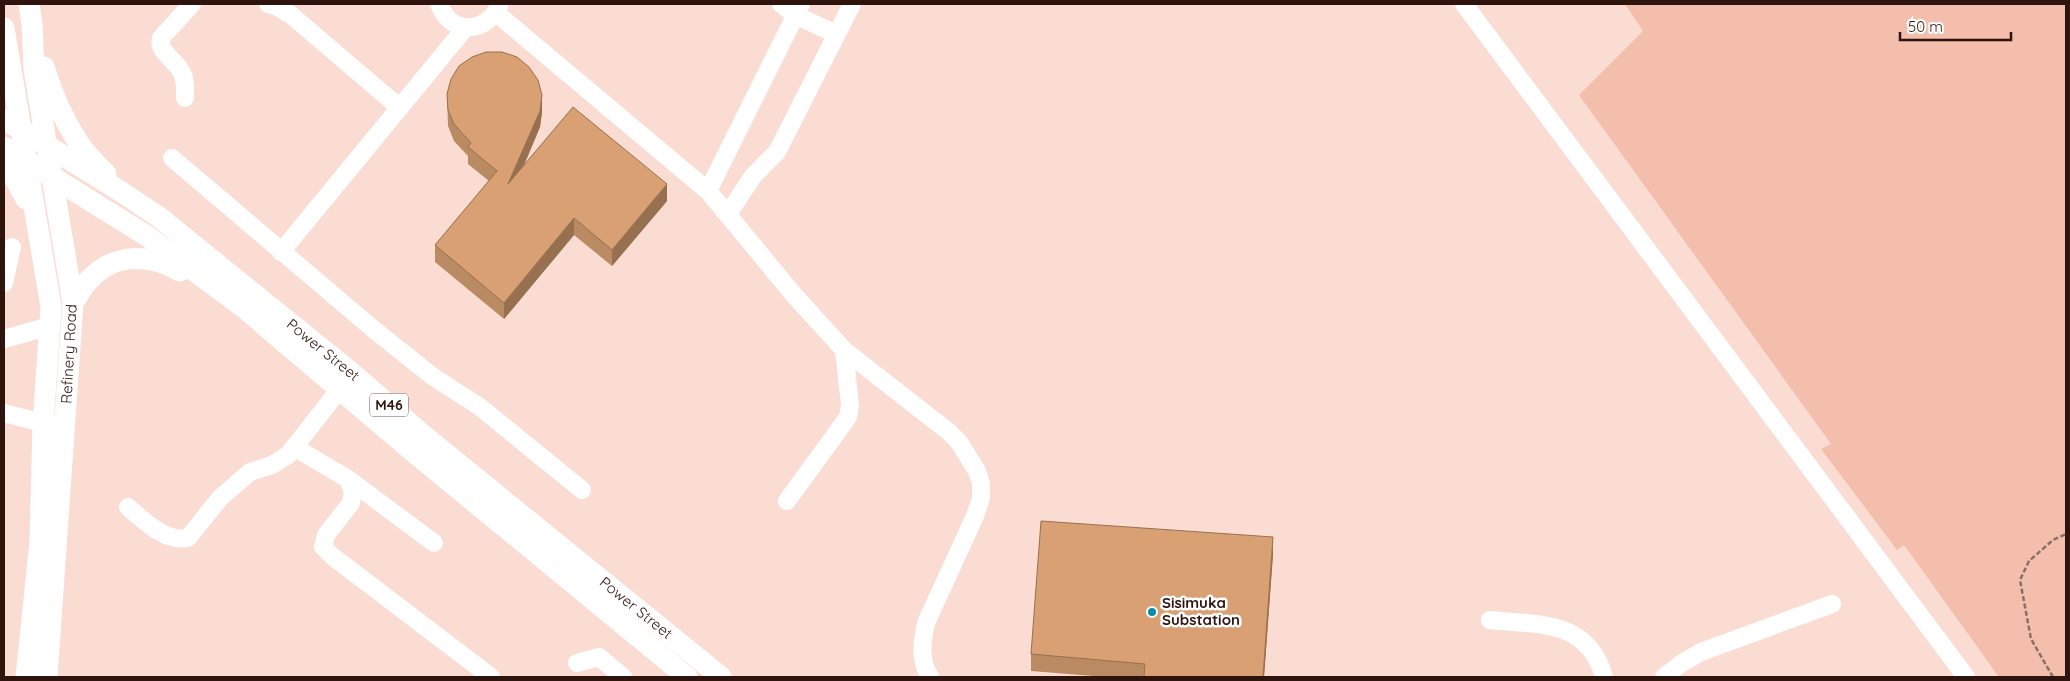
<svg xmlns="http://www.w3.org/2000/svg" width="2070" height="681" font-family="Quicksand,sans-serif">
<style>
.green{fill:#f4beac}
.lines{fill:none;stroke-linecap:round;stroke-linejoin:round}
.path{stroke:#8b6f66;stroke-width:2.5;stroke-dasharray:5 2.5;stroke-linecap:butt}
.minor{stroke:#fff;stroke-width:18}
.major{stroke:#fff;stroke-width:21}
.wall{fill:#ba8a63}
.shaded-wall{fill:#977050}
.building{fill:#d8a073;stroke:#977050}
.poi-dot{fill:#008daa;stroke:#fff;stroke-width:2}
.labels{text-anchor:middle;stroke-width:5;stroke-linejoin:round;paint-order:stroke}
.shield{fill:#fff;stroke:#6d5a55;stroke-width:1}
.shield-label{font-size:14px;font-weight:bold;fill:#2e140c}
.street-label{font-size:15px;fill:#2e140c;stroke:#fff}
.poi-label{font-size:15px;font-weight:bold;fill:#2e140c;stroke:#fff;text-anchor:start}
</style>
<rect width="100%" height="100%" fill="#fadcd2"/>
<path class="green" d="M1625 4H2066V677H1999L1904 545 1897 550 1821 449 1831 444 1579 95 1643 31Z"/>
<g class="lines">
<path class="path" d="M2053 677 2031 639 2020 580 2029 561 2053 540 2066 534"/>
<path class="minor" d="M268 4 278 7 291 15 400 108
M439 4C451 36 487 34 500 4
M781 4 795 15 836 34
M1464 4 1966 677
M496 13 708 191 794 295 844 350 949 432 959 442 977 471 981 483V498L975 516 926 623C922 642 919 659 930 677
M185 98C185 89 186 79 181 71 175 60 157 51 161 38L192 4
M172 158 372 328 432 376 480 407 582 490
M708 191 801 4
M728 214 753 176 777 152 852 4
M281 252 466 27
M4 283 12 247
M4 339 50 326
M4 413 54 426
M294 447 348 479 353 492 351 503 326 535 323 547 332 556 491 677
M348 479 434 543
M787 501 848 417 850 405 844 350
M128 507C144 521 165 542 188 538L220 498 250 472 272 465 288 455 347 380
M1490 620C1538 625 1588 619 1604 677
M577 663 599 657 623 677
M1664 677 1682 663 1701 652 1832 604"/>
<path class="major" d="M29 4 32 24 34 69 73 303 47 677
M4 28 51 307 43 424 40 541 26 677
M44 67C52 94 64 121 80 145 87 155 97 165 106 174
M4 119 120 191 159 217 353 374 423 435 721 677
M4 147 147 236 243 307 411 450 687 677
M4 159 26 199
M73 303C78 295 83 286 89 280 115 252 150 254 180 271"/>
</g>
<path class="wall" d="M447 94 542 112 540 127 524 166 667 201 612 266 574 235 504 319 435 262V245L489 181 468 164V156L454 141 448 126Z
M1273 554 1264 677H1106L1031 671V654Z"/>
<path class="shaded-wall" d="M542 95V112L540 127 508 201V184Z
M667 184V201L612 266V250Z
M574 218V235L504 319V303Z
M1273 537V554L1264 677H1263Z"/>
<path class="building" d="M486 52H502L517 57 529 67 538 80 542 95 540 111 508 184 573 107 667 184 612 250 574 218 504 303 435 245 497 171 468 147 471 143 454 124 448 110 447 94 451 79 459 66 472 57Z
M1041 521 1273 537 1263 677H1144L1145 664 1031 654Z"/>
<circle class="poi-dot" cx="1152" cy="612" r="5"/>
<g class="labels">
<rect class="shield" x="370" y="393.5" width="38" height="23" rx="4"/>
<g class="shield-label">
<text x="389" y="410">M46</text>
</g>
<g class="street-label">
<text transform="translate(323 350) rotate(39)" y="5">Power Street</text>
<text transform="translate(69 354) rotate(-87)" y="5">Refinery Road</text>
<text transform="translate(636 608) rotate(39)" y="5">Power Street</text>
</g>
<g class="poi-label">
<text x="1162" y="608">Sisimuka<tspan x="1162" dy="17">Substation</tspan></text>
</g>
</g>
<rect width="2070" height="681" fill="none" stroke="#2e140c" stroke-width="10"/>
<path d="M1900 32v8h111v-8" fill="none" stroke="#2e140c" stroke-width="2.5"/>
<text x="1908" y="32" font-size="15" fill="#2e140c" stroke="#ffffff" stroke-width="4" paint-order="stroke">50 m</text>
</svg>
